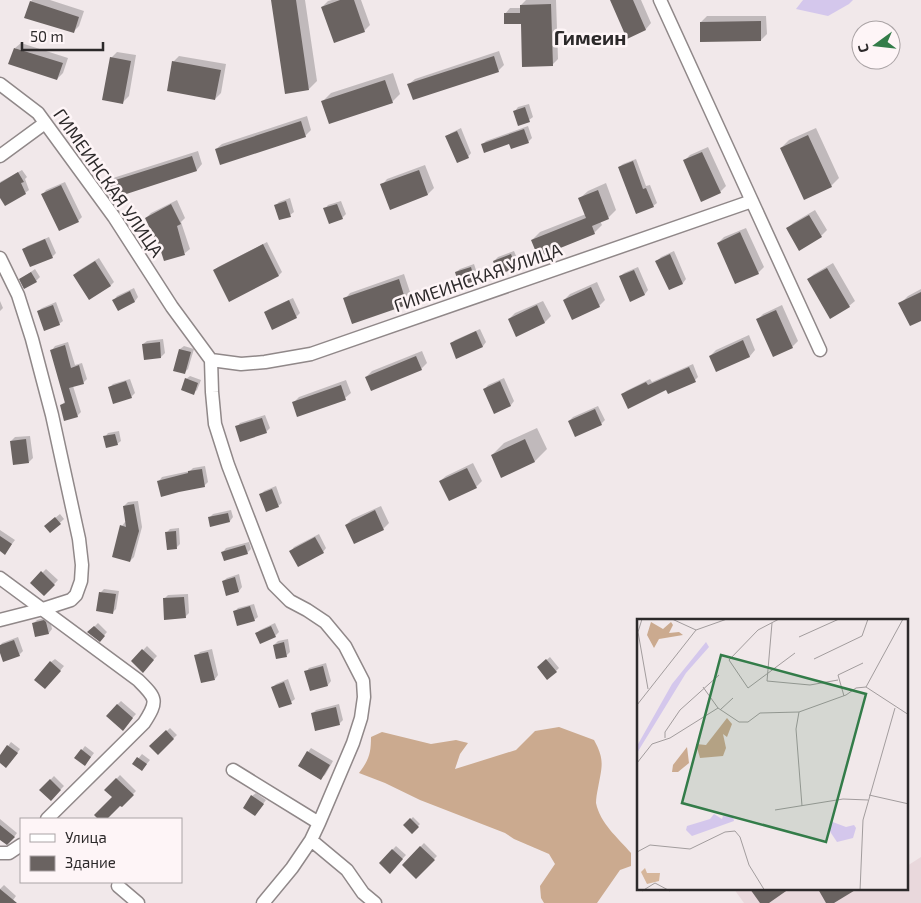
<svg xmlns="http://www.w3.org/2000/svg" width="921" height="903" font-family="'Exo 2',sans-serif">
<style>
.built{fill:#e9d8dc}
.forest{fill:#cbaa8f}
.water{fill:#d4c7ec}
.shadow{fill:#0003}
.building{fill:#6a6361}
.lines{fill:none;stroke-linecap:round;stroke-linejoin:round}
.minor-casing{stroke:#908889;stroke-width:15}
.minor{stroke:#fff;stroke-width:12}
.labels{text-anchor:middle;stroke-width:5;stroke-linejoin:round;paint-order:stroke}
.street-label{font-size:18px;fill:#2c292a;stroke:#fef5f7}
.quarter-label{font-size:20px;font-weight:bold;fill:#2c292a;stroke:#fef5f7}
.inset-road{fill:none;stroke:#a29c9d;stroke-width:1}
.view{fill:#337c49;fill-opacity:0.15;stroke:#337c49;stroke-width:2.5}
.inset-edge{fill:none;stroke:#2c292a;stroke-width:2.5}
</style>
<rect width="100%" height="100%" fill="#f1e8ea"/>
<path class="built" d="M921 857V903H744L734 889H872L873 891 876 889H907V866Z"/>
<path class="forest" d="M559 727 594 740C605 760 602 766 598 788 597 793 596 798 596 803 600 823 618 838 631 853V866L620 870 597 903H544L541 898 540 886 555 864 549 854 514 839 505 833 420 800 385 783 359 773C369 760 371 753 371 737L382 732 431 744 456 740 468 743 460 754 455 769 516 750 535 731Z"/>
<path class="water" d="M803 0H853L849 4 828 16 796 9Z"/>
<path class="shadow" d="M32 0H50L84 11 79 26 73 32 31 2Z
M274 0H305L317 81 309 89Z
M332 0H361L370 25 364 31 322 7 328 1Z
M526 0H556L558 59 552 65 522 22 505 14 510 8H521V5Z
M611 0H641L651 23 646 29 628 37Z
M707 16H766L767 34 761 40 701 22Z
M21 43 68 58 63 73 57 79 15 48Z
M499 51 504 65 498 71 409 84 415 79Z
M117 52 136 55 129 96 123 102 111 58Z
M179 56 226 64 221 93 215 99 173 62Z
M393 73 400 94 392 102 323 101 331 93Z
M529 104 533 117 529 120 515 111 518 107Z
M307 116 311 130 305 136 216 149 222 144Z
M528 126 532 138 528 142 482 145 486 141Z
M461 128 471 153 468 157 447 136 451 133Z
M816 128 839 178 831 186 781 148 789 140Z
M708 147 726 186 720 192 684 161 690 155Z
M198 151 202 164 197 170 107 184 113 178Z
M636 159 646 186 650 185 657 203 653 206 619 167 623 164Z
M425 165 434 188 428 194 390 208 382 185 387 179Z
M22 170 27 177 25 179 29 190 25 193 0 196V182Z
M65 182 82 217 78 221 43 194 46 190Z
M606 183 616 210 608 218 600 221 602 225 594 233 532 240 540 232 586 214 580 198 588 191Z
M290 198 294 212 290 215 276 205 279 202Z
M177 200 185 218 181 222 190 249 185 253 157 234 146 218 151 213Z
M341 201 346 214 342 218 325 209 328 205Z
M815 210 827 230 821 236 787 229 793 223Z
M746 228 764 267 758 273 718 243 724 237Z
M49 237 56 253 52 257 24 249 27 246Z
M267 242 282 272 279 275 214 270 218 267Z
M514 251 519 263 516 267 499 273 494 261 498 257Z
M674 251 686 279 683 283 670 289 657 261 661 257Z
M99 258 114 282 111 285 89 299 74 275 78 271Z
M833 263 855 301 849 306 808 279 814 274Z
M474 264 478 276 475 280 460 285 456 272 460 269Z
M638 267 648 290 645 294 631 300 620 277 624 273Z
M35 269 40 277 36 281 25 276Z
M404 274 412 298 407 304 345 299 350 293Z
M597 282 605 300 599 306 564 300 570 294Z
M134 288 138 297 135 301 118 309 114 300 117 296Z
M921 289V319L900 304 908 296Z
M293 298 300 313 296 317 265 312 269 309Z
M0 301 3 308 0 311Z
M543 301 551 316 545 322 516 335 509 319 515 313Z
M56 302 63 321 59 324 38 311 42 308Z
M782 305 798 341 792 347 758 319 763 314Z
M480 329 486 342 483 346 457 357 451 344 455 340Z
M749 335 755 350 750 356 717 371 710 356 716 350Z
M163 339 165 353 161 357 143 344 147 341Z
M68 342 75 365 82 363 87 379 83 383 73 386 81 412 77 416 61 405 66 401 52 350 55 346Z
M184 346 194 349 188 369 184 373 180 349Z
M422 351 427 363 421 369 366 377 372 371Z
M693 364 698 377 695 380 667 388 622 395 626 391 650 379 652 382Z
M190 376 201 380 197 390 193 393 186 379Z
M504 378 514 401 511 405 485 389 488 385Z
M130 379 135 393 131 397 109 388 113 384Z
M346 380 351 393 345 398 293 403 299 397Z
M598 406 605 420 601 424 569 421 573 417Z
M265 415 270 428 266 432 237 427 240 423Z
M537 428 547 449 535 461 502 476 492 455 504 443Z
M119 431 121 441 117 444 105 437 108 433Z
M30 436 33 458 29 462 11 441 15 437Z
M473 463 482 481 476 487 440 481 446 476Z
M205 466 208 482 204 486 159 481 162 477 190 471 193 468Z
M276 486 282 503 278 506 261 495 264 491Z
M138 501 142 527 134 557 130 561 122 526 125 522H127L124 506 128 502Z
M381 506 389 523 383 529 346 525 352 519Z
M231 510 233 517 230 521 209 518 213 514Z
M60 514 64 519 50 532 49 523Z
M179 528 180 544 177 547 167 532 170 529Z
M0 530 15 540 5 553 0 550Z
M319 534 326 548 323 552 291 551 294 547Z
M249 542 251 549 247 553 223 552 226 548Z
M46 569 58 580 44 595 32 583Z
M239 574 242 587 239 591 223 581 227 578Z
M104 589 119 591 116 609 113 612 101 592Z
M188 594 189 613 185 617 164 599 168 595Z
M254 604 258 617 254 620 234 612 238 608Z
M48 617 50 619 52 629 49 633 33 624 37 620Z
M98 623 107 632 100 640 89 632Z
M275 623 279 632 275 636 256 634 260 630Z
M18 637 23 651 19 655 0 650V646L2 643Z
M288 639 290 652 286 656 274 645 278 641Z
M147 646 157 656 143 671 133 661Z
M212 649 218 675 215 679 196 656 200 652Z
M550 657 559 668 556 671 542 664Z
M55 659 64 666 49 684 51 662Z
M326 663 331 681 328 685 306 672 309 668Z
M288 679 295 699 291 702 273 687 276 684Z
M121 701 136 714 126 725 117 705Z
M339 704 343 720 339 724 313 713 316 710Z
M170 728 177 735 158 753 151 746Z
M11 742 20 749 10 763 0 762V757Z
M85 746 94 753 88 761 82 750Z
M311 748 333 761 325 775 321 778 308 752Z
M142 754 150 760 145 766 134 764Z
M120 775 136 791 122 805 120 804 105 819H100L95 815 114 797 106 790Z
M54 776 64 786 51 799 41 790Z
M256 793 266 800 255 815 252 796Z
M413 817 420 824 412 832 405 825Z
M0 819 17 833 14 837 0 839Z
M424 843 437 856 416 878 403 865Z
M396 846 406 855 390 872 380 863Z
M4 885 16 896 11 903H2L0 901V889Z"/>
<path class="building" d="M271 0H296L309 90 285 94Z
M340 0H354L365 32 334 43 321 7Z
M610 0H633L646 30 627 39Z
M30 1 79 17 74 33 24 18Z
M551 4 553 66 522 67 521 24H504V13H520V5Z
M761 21V41L700 42V22Z
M14 48 63 63 57 80 8 64Z
M494 56 499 72 413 100 407 84Z
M110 57 131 61 123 104 102 100Z
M172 61 221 70 215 100 167 91Z
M385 80 393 103 329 124 321 101Z
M525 107 530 122 518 126 513 111Z
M301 121 306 137 220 165 215 149Z
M524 129 529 143 511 149 509 144 484 153 481 144Z
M457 131 469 158 457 163 445 136Z
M808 135 832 187 804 200 780 148Z
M702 152 721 193 701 202 683 160Z
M192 156 197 171 111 199 106 183Z
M633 161 643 189 646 188 654 207 636 214 618 167Z
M419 170 428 195 390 210 380 184Z
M18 172 24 182 21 183 26 194 5 206 0 198V183Z
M61 185 79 222 59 231 41 194Z
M598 190 609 219 592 226 595 234 538 257 531 240 586 218 578 198Z
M286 201 291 217 279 220 274 205Z
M171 204 181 224 177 226 185 255 164 261 156 236 154 237 145 218Z
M337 204 343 219 329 224 323 208Z
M809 215 822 237 799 251 786 228Z
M740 232 759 274 735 284 717 243Z
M45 239 53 258 30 267 22 249Z
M263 244 279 276 229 302 213 270Z
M511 254 516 268 498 275 493 261Z
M670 254 683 284 669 290 655 261Z
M95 261 111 286 89 300 73 275Z
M471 267 475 281 459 286 455 272Z
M827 268 850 307 830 319 807 279Z
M634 270 645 295 630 302 619 276Z
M31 272 37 282 24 289 19 279Z
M399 279 407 305 352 324 343 298Z
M591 287 600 307 572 320 563 300Z
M130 291 135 302 118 311 112 300Z
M921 292V321L910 326 898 303Z
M289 300 297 318 272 330 264 312Z
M53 305 60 325 44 331 37 311Z
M537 305 545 323 516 337 508 319Z
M776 310 793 348 773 357 756 319Z
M476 331 483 347 456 359 450 343Z
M743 340 750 357 716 372 709 356Z
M160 342 161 358 144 360 142 344Z
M65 345 71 368 79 365 84 384 69 388 78 417 64 421 60 405 65 403 50 350Z
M179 349 191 352 185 374 173 371Z
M416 356 422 370 371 391 365 377Z
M689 367 696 382 668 394 666 390 628 409 621 394 646 382 648 385Z
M185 378 198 383 194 395 181 390Z
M126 381 132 398 113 404 108 387Z
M500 381 511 406 494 414 483 389Z
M341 385 346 400 297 417 292 402Z
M595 409 602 425 575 437 568 421Z
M262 418 267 433 240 442 235 426Z
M115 434 118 445 106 448 103 436Z
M26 439 29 463 13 465 10 441Z
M525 439 535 462 501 478 491 455Z
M467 468 477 488 449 501 439 481Z
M202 469 205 487 179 492 161 497 157 481 188 473V471Z
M272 489 279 507 266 512 259 494Z
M134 504 139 531 130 562 112 557 120 525 126 527 123 506Z
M375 510 384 530 354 544 345 525Z
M228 513 230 522 210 527 208 517Z
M55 517 61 524 50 533 44 526Z
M176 531 177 549 167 550 165 532Z
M0 536 12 544 5 555 0 551Z
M315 537 324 553 298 567 289 551Z
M245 545 248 554 224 561 221 552Z
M41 571 55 585 44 596 30 583Z
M235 577 239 592 226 596 222 581Z
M99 592 116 594 113 614 96 611Z
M184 597 186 618 164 620 163 598Z
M250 606 255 621 237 626 233 611Z
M44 620 46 622 49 634 35 637 32 623Z
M94 626 105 636 100 642 87 632Z
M271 626 276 637 260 644 255 633Z
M14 640 20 656 3 662 0 653V645Z
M284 642 287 657 276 659 273 645Z
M142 649 154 660 143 673 131 661Z
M208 652 215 680 201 683 194 655Z
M546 659 557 672 547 680 537 667Z
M50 661 61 671 45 689 34 680Z
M323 666 328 686 310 691 304 671Z
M284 682 292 704 279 708 271 687Z
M117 704 133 718 123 731 106 716Z
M336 707 340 725 315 731 311 713Z
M166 730 174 739 158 755 149 746Z
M7 745 18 753 6 768 0 763V755Z
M81 749 91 757 85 766 74 758Z
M307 751 330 765 321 780 298 766Z
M137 757 147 764 142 771 132 764Z
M116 778 134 795 122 807 120 806 107 819H98L94 815 112 797 104 790Z
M50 779 61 790 51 801 39 790Z
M251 795 264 804 255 816 243 808Z
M410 818 419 827 412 834 403 825Z
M0 825 15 837 7 845 0 840Z
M420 846 435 860 416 879 402 865Z
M392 849 403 859 390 874 379 863Z
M0 889 17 903H0Z
M750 889H789L769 903H760Z
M818 889H857L834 903H826Z"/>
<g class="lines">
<defs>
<path id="minor" d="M660 0 820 350
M0 84 38 113 114 217 172 307 211 360 241 364 265 362 311 354 752 201
M0 156 45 123
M0 258 18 295 32 339 52 415 79 539 82 565 81 581 76 595 71 600 43 609 0 620
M211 360 212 392 215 424 228 465 274 585 290 601 307 610 325 622 345 646 363 681 364 697 361 718 353 743 319 823 311 840 292 868 263 903
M0 578 138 680C156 698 159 700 144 723L47 819
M233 770 319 823
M311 840 347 870 363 893 375 903
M0 853H9L21 845
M118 886 138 903"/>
</defs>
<use href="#minor" class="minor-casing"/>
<use href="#minor" class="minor"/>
</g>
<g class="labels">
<g class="street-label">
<text transform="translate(108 183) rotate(55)" y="6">ГИМЕИНСКАЯ УЛИЦА</text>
<text transform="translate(478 278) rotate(-19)" y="6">ГИМЕИНСКАЯ УЛИЦА</text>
</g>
<g class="quarter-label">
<text x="590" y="45">Гимеин</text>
</g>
</g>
<g transform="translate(637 619)">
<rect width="271" height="271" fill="#f1e8ea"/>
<path d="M8 249 10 254H23L22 262 10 265 4 253Z" fill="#d6b69b"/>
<path d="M14 3 26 10 34 3 36 6 32 14 42 13 46 16 22 20 17 29 10 16ZM90 99 95 105 90 118 86 115 89 129 86 137 63 139 59 125 69 126ZM50 128 52 144 41 153H35L36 146Z" fill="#cbaa8f"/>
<path d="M69 23 72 28 49 54 0 134V127L35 65ZM77 195 85 200 86 197 96 198 97 202 55 217 49 211 50 207 73 200ZM193 202 209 208 217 206 219 209 216 219 200 223 192 211Z" fill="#d4c7ec"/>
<path class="inset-road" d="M5 0 1 13 11 70M35 0 59 11 90 0M142 0 121 11 92 41 111 69 158 34M266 0 229 68 272 96M135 4 130 62 173 66 201 61M162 18 202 0M177 40 225 17 231 0M66 68 81 89 102 103H111L123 94 162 93M207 77 201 56 226 44M0 86 59 11M83 91 96 79M28 119V113L43 91 82 56M0 144 15 125 33 119 81 89M232 176 272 185M165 187 159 110 162 93 209 76 219 69 229 68M138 191 206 180 231 181M0 233 13 226 53 230 88 213 98 212 103 218 112 246 128 272M5 272 18 264 33 272M223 272 226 201 258 89"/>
<path class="view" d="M84 36 229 75 189 223 45 184Z"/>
<rect width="271" height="271" class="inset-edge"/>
</g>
<rect x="20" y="818" width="162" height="65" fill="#fef5f7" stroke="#aaa3a5"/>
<rect x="30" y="834" width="25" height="8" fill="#ffffff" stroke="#aaa3a5"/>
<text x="65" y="843" font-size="15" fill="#2c292a">Улица</text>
<rect x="30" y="856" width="25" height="15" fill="#6a6361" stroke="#aaa3a5"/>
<text x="65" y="868" font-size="15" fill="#2c292a">Здание</text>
<g transform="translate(876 45) rotate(255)"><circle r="24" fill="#fef5f7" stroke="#aaa3a5"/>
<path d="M0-4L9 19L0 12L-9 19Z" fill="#337c49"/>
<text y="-8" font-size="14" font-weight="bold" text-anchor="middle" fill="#2c292a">С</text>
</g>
<path d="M22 42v8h81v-8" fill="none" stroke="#2c292a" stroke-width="2.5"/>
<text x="30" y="42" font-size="15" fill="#2c292a" stroke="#fef5f7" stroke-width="4" paint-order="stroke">50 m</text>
</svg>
